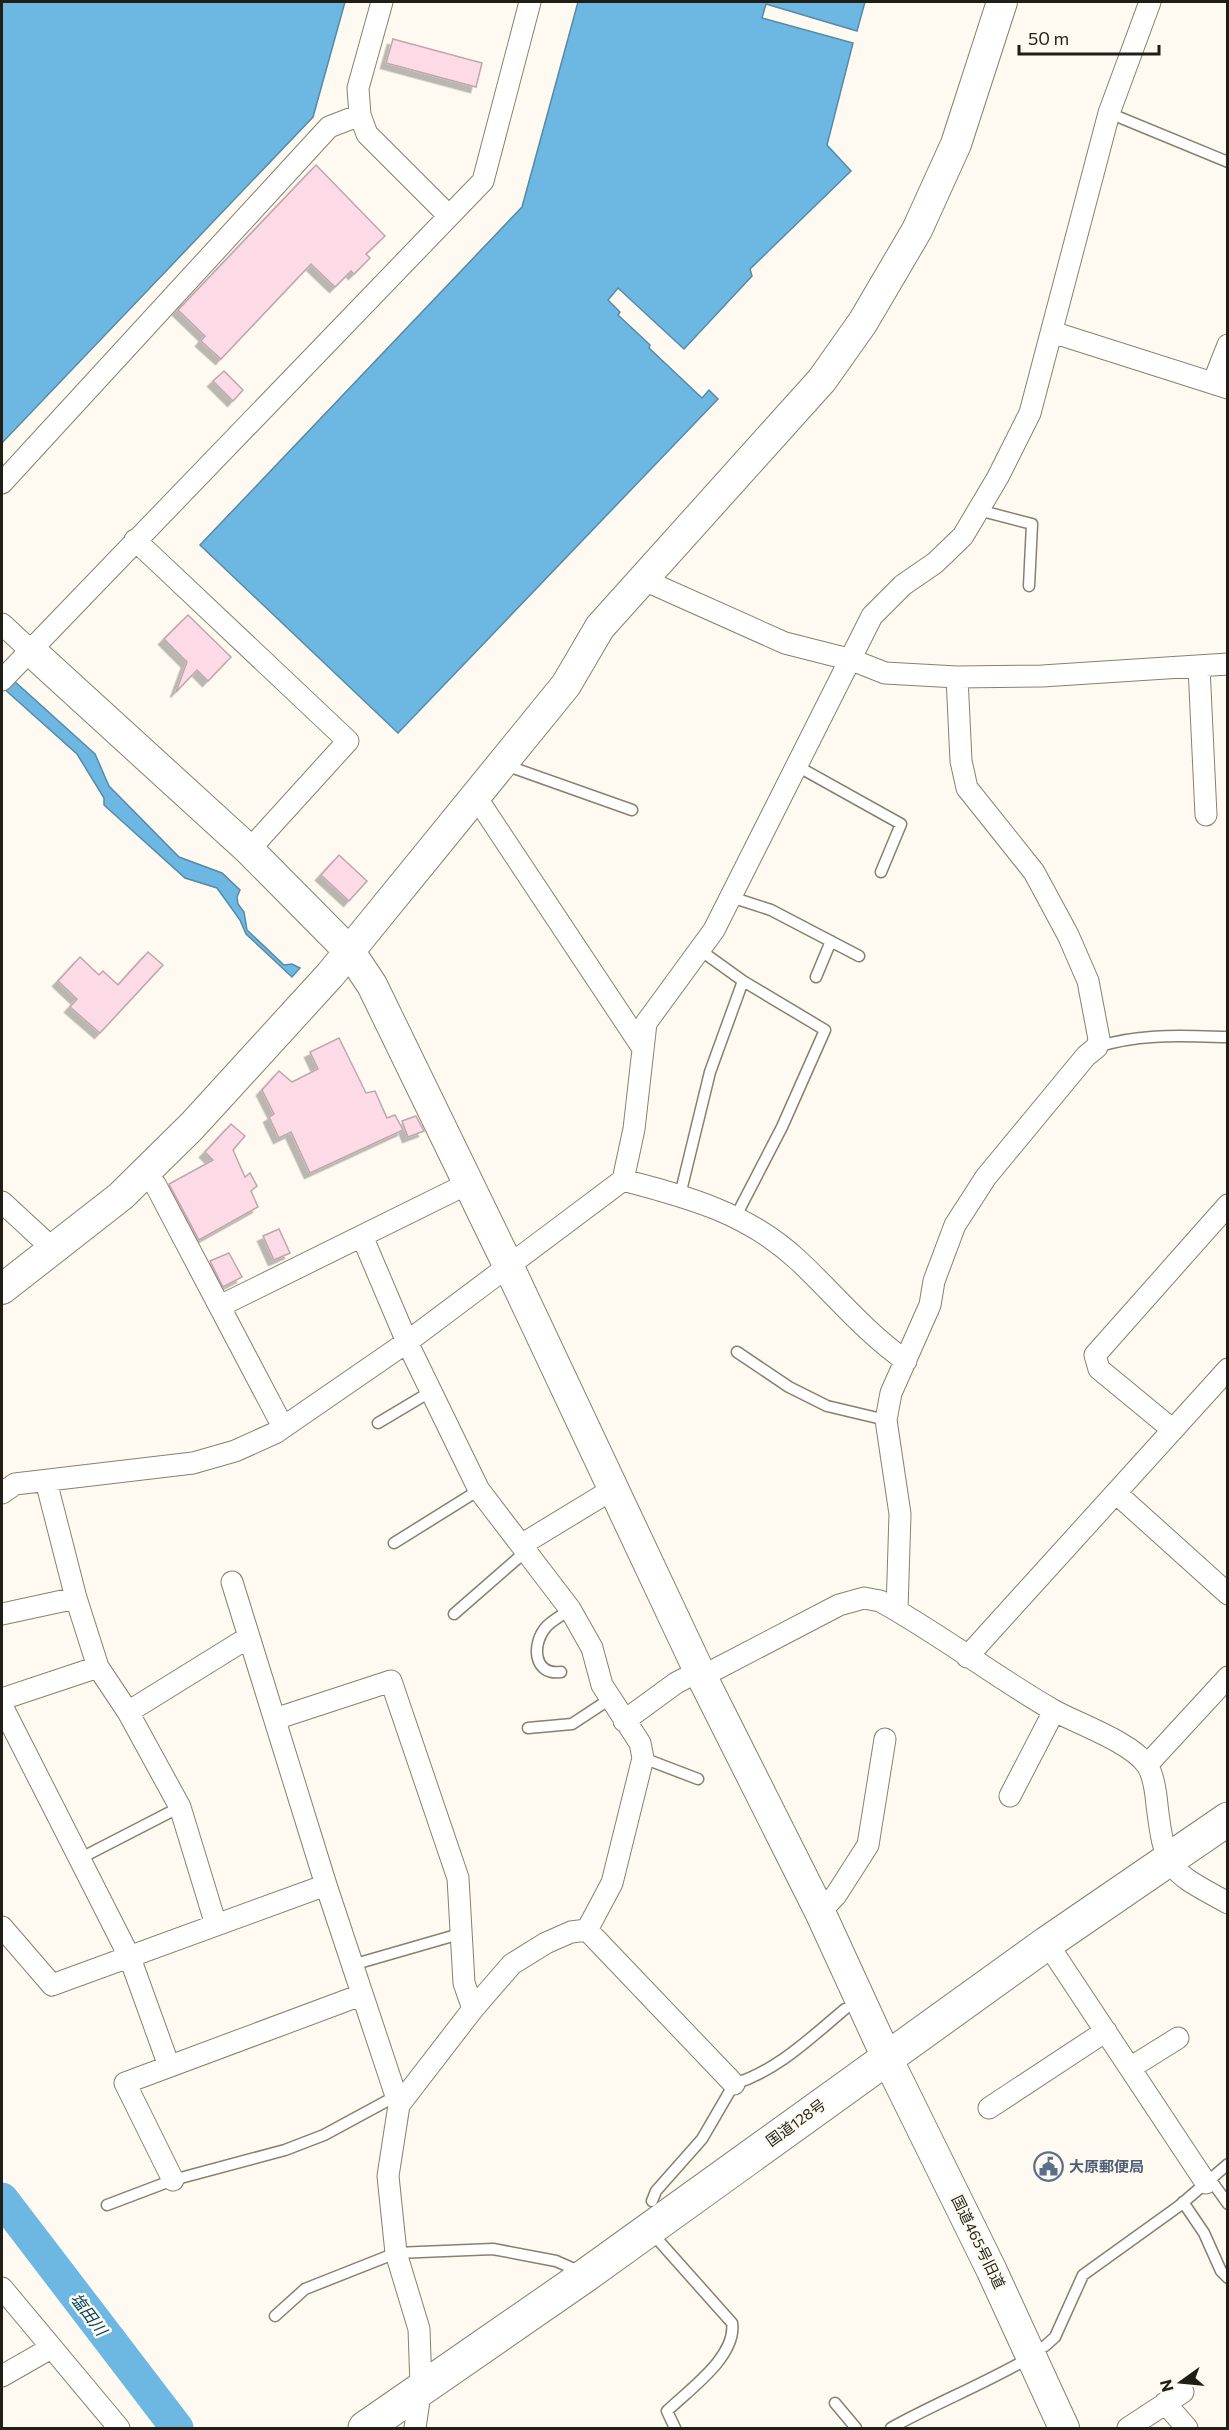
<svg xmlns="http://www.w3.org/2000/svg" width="1229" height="2430" font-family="Commissioner,'Noto Sans JP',sans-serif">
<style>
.water{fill:#6db8e3;stroke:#568aa6;stroke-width:1.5}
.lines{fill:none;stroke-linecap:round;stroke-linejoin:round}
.river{stroke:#6db8e3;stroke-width:33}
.building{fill:#fcdbe6;stroke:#bfa6ae;stroke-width:1.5;filter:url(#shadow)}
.lane-casing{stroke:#89806c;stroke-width:13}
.street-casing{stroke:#89806c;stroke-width:23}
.secondary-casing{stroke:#89806c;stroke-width:32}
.highway-casing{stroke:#89806c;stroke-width:35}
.lane{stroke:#fff;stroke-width:10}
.street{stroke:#fff;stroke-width:21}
.secondary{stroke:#fff;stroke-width:30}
.highway{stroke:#fff;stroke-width:33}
.labels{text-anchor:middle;stroke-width:5;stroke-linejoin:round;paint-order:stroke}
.street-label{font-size:15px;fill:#211e16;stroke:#fefaf2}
.service-label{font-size:15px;font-weight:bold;fill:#4e5e75;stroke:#fefaf2;text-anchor:start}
.water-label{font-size:16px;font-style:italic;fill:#00415d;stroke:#fefaf2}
</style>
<defs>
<filter id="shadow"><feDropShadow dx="-5.5" dy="5.5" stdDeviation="0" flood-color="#0004"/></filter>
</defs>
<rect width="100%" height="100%" fill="#fefaf2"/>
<path class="water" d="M2 2H345L313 117 2 443Z
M578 2H865L857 31 766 4 762 18 853 43 827 145 851 171 750 269 752 276 684 349 618 288 608 300 620 312 618 315 650 345 649 348 702 398 709 390 718 399 398 733 200 545 522 207Z
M2 670 95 754 109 786 179 857 222 873 240 890 237 897 238 904 244 912 247 930 284 965 292 964 300 968 292 977 246 934 240 920 217 888 185 878 104 805V798L77 754 2 687Z"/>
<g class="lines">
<path class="river" d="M2 2199 177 2428"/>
</g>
<path class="building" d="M393 39 482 63 476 87 386 63Z
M316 165 385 236 366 254 370 258 354 274 351 271 335 287 311 264 221 359 201 341 205 336 178 310Z
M224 371 243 390 233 401 213 381Z
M188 615 231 657 208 681 197 670 176 692 187 662 164 639Z
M339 855 367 881 349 901 321 875Z
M148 952 163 965 100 1033 70 1007 77 999 58 981 80 957 99 975 103 971 118 985Z
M339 1038 366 1093 375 1091 387 1118 395 1115 403 1130 310 1173 291 1132 279 1138 269 1117 274 1114 262 1090 279 1071 292 1082 318 1069 310 1052Z
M416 1116 424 1131 408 1137 402 1121Z
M231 1124 245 1136 233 1150 245 1177 250 1173 257 1186 251 1191 258 1207 199 1240 169 1184 213 1160 205 1152Z
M279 1229 290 1253 274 1260 263 1236Z
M229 1253 242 1277 223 1287 210 1261Z"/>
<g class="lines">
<defs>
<path id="lane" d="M1109 113 1228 162
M978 510 1032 524 1029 586
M505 765 632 810
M797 766 901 824 881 872
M731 897 771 910 859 956
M700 950 743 981 825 1030 782 1127 736 1216
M816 977 831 941
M1097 1047C1140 1033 1183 1036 1228 1037
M680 1195 710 1072 743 981
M737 1352 789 1387 827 1406 886 1420
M378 1423 430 1392
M394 1543 479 1490
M454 1614 525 1552
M561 1672C533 1676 531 1643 547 1626 553 1620 563 1615 570 1609
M528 1728 572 1724 610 1699
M643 1758 698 1779
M79 1859 180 1807
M352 1965 463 1933
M1210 2179 1228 2204
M652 2201 656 2191 702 2139 734 2084C778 2070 809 2039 845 2009
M1183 2202 1204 2233 1221 2271 1228 2278
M107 2205 173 2180 285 2150 324 2135 396 2096
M651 2232 732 2323C737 2356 690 2389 667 2411L675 2428
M275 2316 305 2289 396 2253 493 2249 556 2261 581 2272
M1045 2346 1055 2337 1083 2275 1179 2206 1228 2164
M835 2403 856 2428
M891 2428C936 2403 984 2384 1029 2358"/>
<path id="street" d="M382 2 358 88 360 115 367 134 448 215
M1052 332 1228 388
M1213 383 1228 345
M2 483 329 127 360 115
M135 540 348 741 249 850
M644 580 785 643 852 660 885 673 957 677 1042 676 1228 664
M2 624 30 650
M1199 667 1206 815
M2 680 483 181 530 2
M476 797 642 1047
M623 1180C688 1197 748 1213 799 1261 835 1295 866 1333 906 1361
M155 1184 283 1427
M2 1202 54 1250
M362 1236 407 1342 479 1490 570 1609 592 1648 602 1685 640 1743 643 1758 612 1883 587 1930 571 1932 546 1943 512 1964 473 2009 399 2105 388 2176 396 2253 419 2329 421 2387 415 2428
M220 1306 469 1183
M1173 1430 1099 1369 1095 1355 1228 1205
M46 1481 76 1598 98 1667
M2 1493 15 1484 193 1463 235 1451 275 1433 407 1342 623 1180 634 1129 646 1023 714 930 872 616 903 585 935 563 963 536 998 477 1030 413 1109 113 1150 2
M1117 1494 1228 1594
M521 1545 613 1489
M232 1582 326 1885 399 2105
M897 1610 900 1514 886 1420 891 1393 930 1305 934 1281 955 1225 986 1177 1086 1056 1097 1047 1099 1039 1088 981 1068 935 1034 872 967 788 961 761 957 677
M2 1614 76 1598
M967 1657 1228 1369
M701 1677 839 1605 864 1598 880 1601C940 1634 994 1676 1053 1710 1078 1724 1131 1742 1147 1765 1153 1774 1156 1794 1157 1805 1165 1872 1170 1871 1228 1903
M2 1699 98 1667 128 1712 180 1807 216 1925
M2 1706 130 1958 169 2066
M128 1712 249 1637
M275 1719 391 1681 458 1878 464 1983 473 2009
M624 1721 676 1683 699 1671
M1147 1765 1228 1677
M1010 1796 1054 1711
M820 1912 836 1895 868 1845 885 1739
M2 1927 52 1985 326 1885
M587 1930 734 2084
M1047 1943 1206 2183
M1130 2068 1178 2038
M989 2108 1106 2031
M173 2180 125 2083 361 1995
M2 2288 119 2428
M2 2376 51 2348
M1165 2403 1187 2428
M1128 2428 1183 2392"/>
<path id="secondary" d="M30 650 249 850 350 952 372 985 508 1265 699 1671 820 1912 887 2058 991 2269 1064 2428
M2 1289 121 1196 192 1126 330 975 566 685 600 627 822 380 863 322 917 230 956 144 1002 2"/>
<path id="highway" d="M365 2428 586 2275 1047 1943 1228 1819"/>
</defs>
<use href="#lane" class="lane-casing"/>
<use href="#street" class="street-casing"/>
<use href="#secondary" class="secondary-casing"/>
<use href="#highway" class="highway-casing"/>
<use href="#lane" class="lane"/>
<use href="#street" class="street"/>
<use href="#secondary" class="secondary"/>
<use href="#highway" class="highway"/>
</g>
<defs>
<symbol id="civic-ring" viewBox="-11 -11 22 22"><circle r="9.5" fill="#fefaf2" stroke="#5c6f8a" stroke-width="1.5"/><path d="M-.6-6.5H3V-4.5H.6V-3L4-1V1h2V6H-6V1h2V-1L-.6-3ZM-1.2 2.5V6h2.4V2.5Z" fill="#5c6f8a"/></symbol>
</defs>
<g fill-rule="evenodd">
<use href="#civic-ring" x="1032" y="2150" width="33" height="33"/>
</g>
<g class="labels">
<g class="street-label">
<text transform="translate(796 2123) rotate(-36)" y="5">国道128号</text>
<text transform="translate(978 2242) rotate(64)" y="5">国道465号旧道</text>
</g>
<g class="service-label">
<text x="1069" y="2172">大原郵便局</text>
</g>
<g class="water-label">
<text transform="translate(89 2314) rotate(53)" y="6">塩田川</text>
</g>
</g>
<rect width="1229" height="2430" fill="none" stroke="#211e16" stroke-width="6"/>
<g transform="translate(1181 2382) rotate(255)" stroke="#fefaf2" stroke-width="4.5" paint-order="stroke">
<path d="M0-4.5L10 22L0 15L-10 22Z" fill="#211e16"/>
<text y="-9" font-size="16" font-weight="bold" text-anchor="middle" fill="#211e16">N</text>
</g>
<path d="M1019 45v9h140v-9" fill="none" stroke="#211e16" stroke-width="3"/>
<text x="1028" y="45" font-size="18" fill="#211e16" stroke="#fefaf2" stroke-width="4.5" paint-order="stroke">50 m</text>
</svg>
